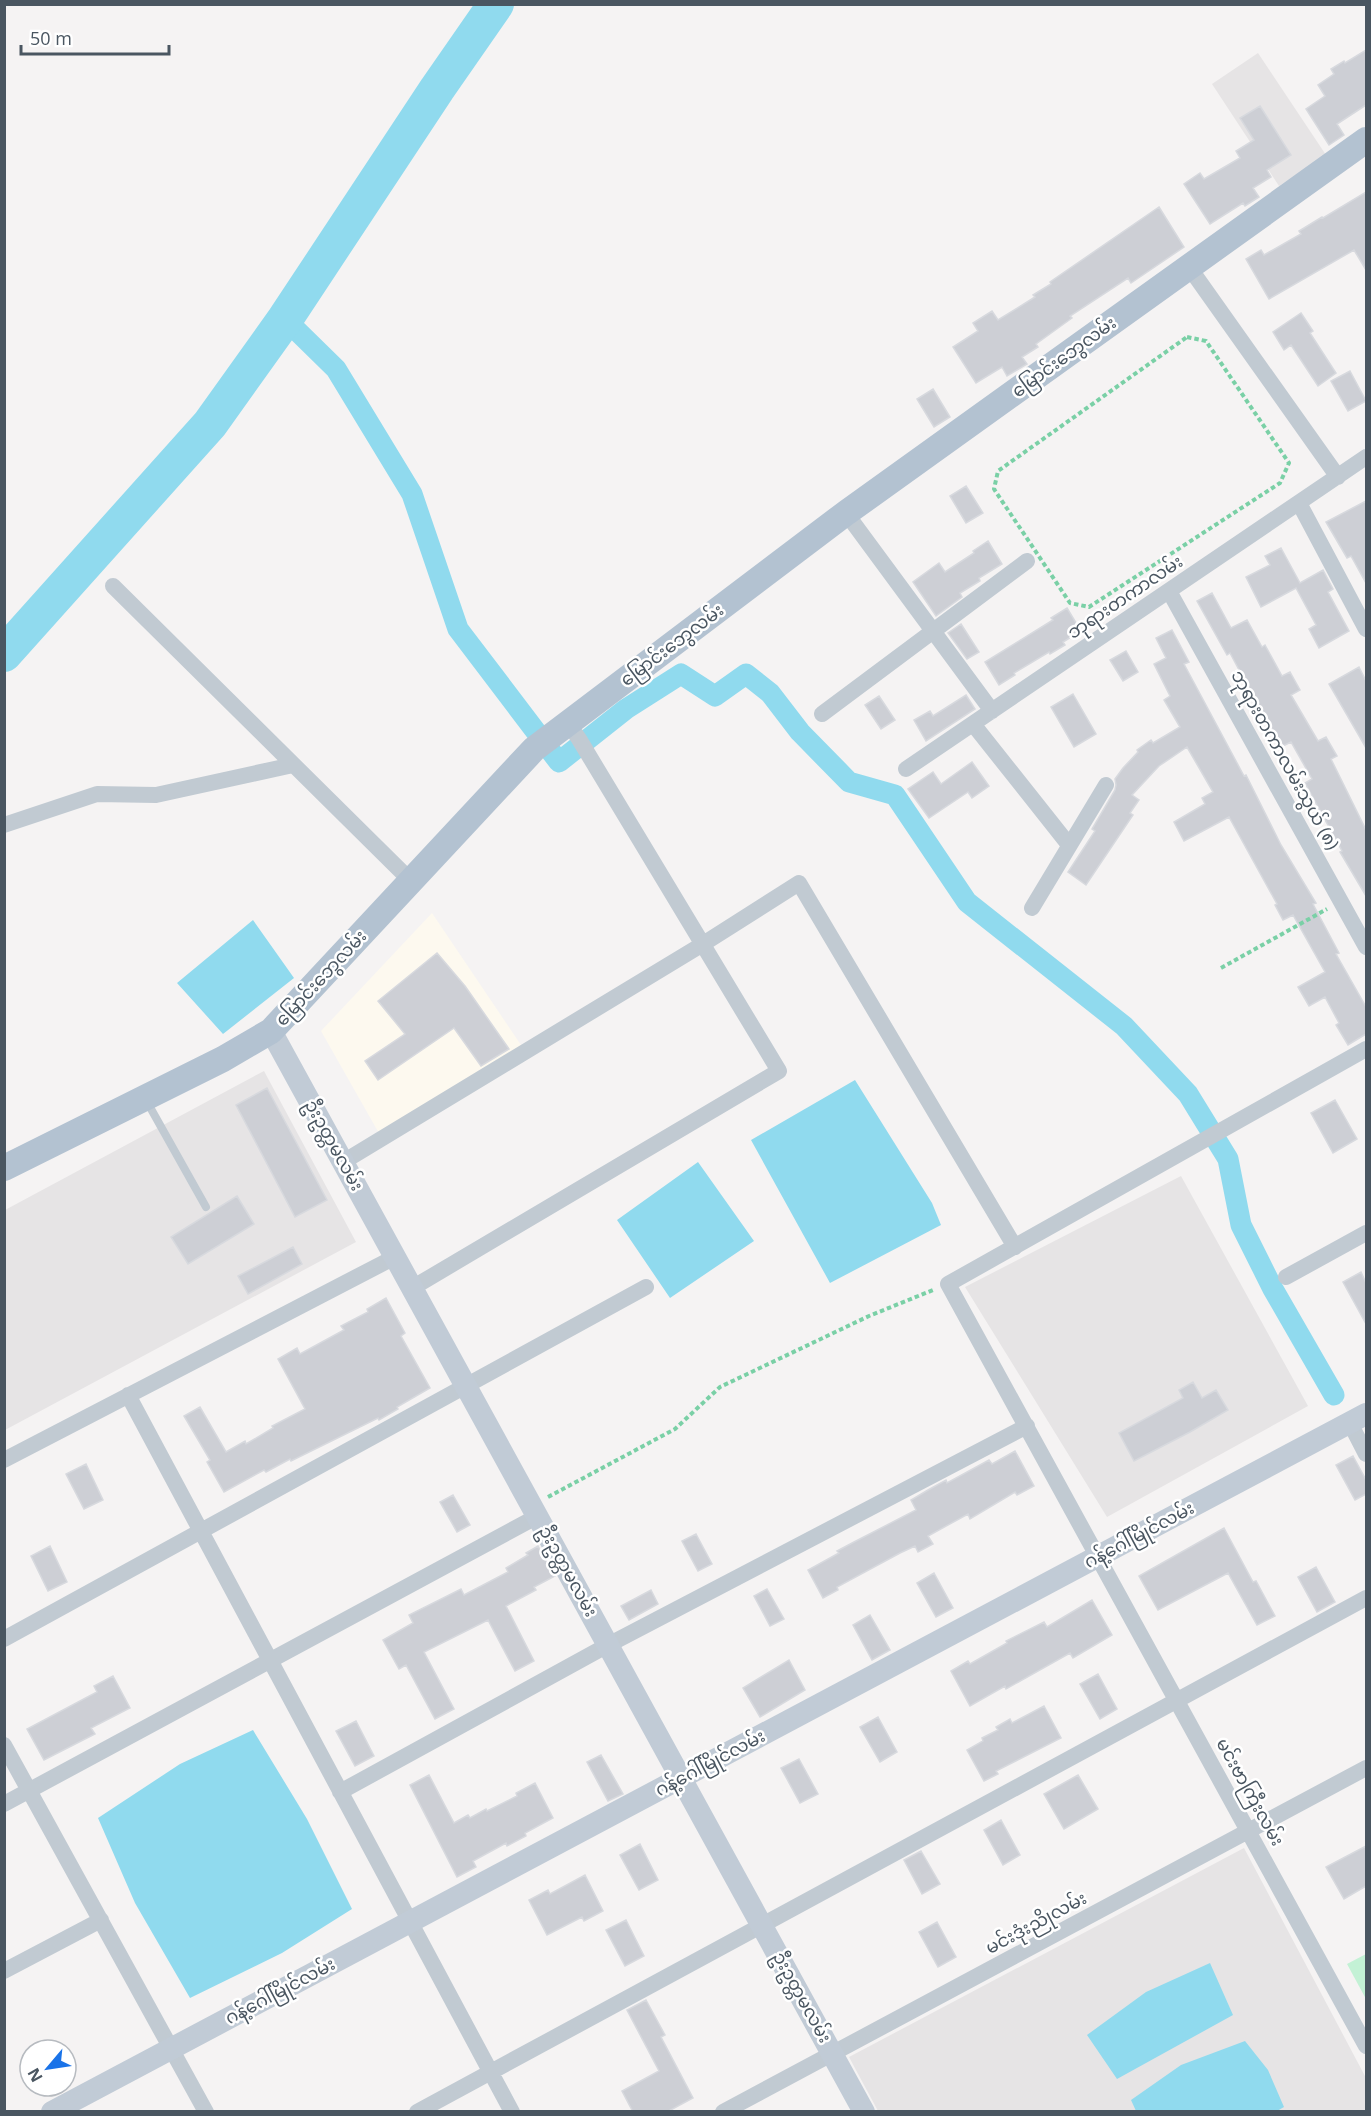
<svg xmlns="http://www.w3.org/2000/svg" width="1371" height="2116" font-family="'Open Sans','Noto Sans Myanmar',sans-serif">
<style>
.commercial{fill:#fdf9ef}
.education{fill:#e6e4e5}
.green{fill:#c3f1d5}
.water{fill:#90daee}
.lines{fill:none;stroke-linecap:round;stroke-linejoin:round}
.canal{stroke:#90daee;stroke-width:21}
.river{stroke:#90daee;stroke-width:36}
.building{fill:#cdcfd5;stroke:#d7d9de;stroke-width:1.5}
.path{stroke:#7ad0a6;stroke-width:4;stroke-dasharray:4.5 3;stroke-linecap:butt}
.lane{stroke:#c1cad2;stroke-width:8}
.street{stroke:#c1cad2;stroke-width:16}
.secondary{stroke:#c1cbd6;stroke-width:22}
.primary{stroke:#b3c2d1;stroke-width:26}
.labels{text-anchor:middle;stroke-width:5;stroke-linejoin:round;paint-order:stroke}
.street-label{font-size:18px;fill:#4a5661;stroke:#fff}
</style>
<rect width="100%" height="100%" fill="#f5f3f3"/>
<path class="commercial" d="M432 913 523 1048 380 1135 321 1031Z"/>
<path class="education" d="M1258 53 1326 155 1279 186 1212 84Z
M264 1071 356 1242 5 1430V1210Z
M1181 1176 1308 1406 1107 1517 965 1287Z
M1244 1848 1366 2078V2111H878L849 2057Z"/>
<path class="green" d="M1366 1954V1999L1347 1964Z"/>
<path class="water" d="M253 920 294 978 223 1034 177 983Z
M855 1080 932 1203 941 1225 830 1283 751 1140Z
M698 1162 754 1241 670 1298 617 1220Z
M253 1730 307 1819 352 1909 282 1953 190 1998 135 1903 98 1818 180 1764Z
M1210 1963 1233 2015 1117 2079 1087 2035 1146 1992Z
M1245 2041 1268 2070 1284 2107 1277 2111H1136L1131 2100 1181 2065Z"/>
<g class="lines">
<path class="canal" d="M285 319 336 369 412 494 458 629 559 762 626 709 681 674 715 696 746 674 770 693 800 732 849 782 895 795 967 902 1124 1026 1188 1094 1228 1159 1241 1225 1273 1289 1334 1395"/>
<path class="river" d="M4 654 210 424 285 319 437 89 496 4"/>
</g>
<path class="building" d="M1366 50V105L1337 124 1344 135 1329 145 1306 109 1325 96 1318 85 1334 74 1331 69 1344 61 1345 63Z
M1260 106 1291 155 1267 170 1271 177 1253 188 1259 197 1245 206 1243 203 1210 224 1184 184 1200 173 1204 179 1240 158 1236 151 1254 140 1240 118Z
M1366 192V270L1354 250 1269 299 1246 259 1261 250 1264 255 1301 234 1299 231 1322 217 1323 218Z
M1159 207 1184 247 1131 283 1128 278 1070 316 1072 318 1036 344 1038 347 1022 357 1027 364 1007 376 1002 367 976 383 953 347 978 331 973 323 992 311 998 320 1035 297 1033 295 1051 284 1050 282Z
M1301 313 1313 331 1310 333 1336 373 1318 386 1291 345 1284 350 1273 332Z
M1350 371 1366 401 1348 411 1331 381Z
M933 389 950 417 934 427 917 399Z
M966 486 983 513 966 523 950 496Z
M1366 501V583L1351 556 1347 558 1326 522Z
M988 541 1002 564 979 578 980 581 960 593 962 597 936 616 913 582 939 563 945 572 974 553 973 551Z
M1281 548 1300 583 1323 570 1333 589 1328 592 1349 631 1319 648 1309 629 1316 625 1296 588 1261 607 1246 577 1270 565 1265 556Z
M1212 593 1231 628 1247 620 1262 647 1265 645 1282 676 1290 672 1300 690 1291 695 1318 741 1326 737 1337 756 1331 759 1366 830V896L1340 852 1342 851 1305 783 1312 779 1291 742 1283 746 1261 711 1230 653 1227 655 1197 601Z
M1067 608 1081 631 1063 642 1065 645 1050 654 1049 652 1014 673 1015 675 999 685 985 662 1053 620 1051 618Z
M961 624 979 652 967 659 948 633Z
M1172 630 1189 662 1184 664 1244 776 1246 775 1281 845 1316 903 1313 904 1339 953 1336 954 1366 1007V1034L1348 1045 1336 1025 1339 1023 1325 997 1309 1006 1298 987 1325 972 1293 915 1283 920 1275 905 1277 904 1229 817 1184 841 1174 822 1205 804 1202 798 1213 792 1187 747 1159 766 1132 795 1139 800 1130 813 1133 815 1086 885 1068 872 1095 831 1092 829 1115 790 1116 785 1115 779 1123 768 1138 752 1137 750 1151 740 1153 743 1180 727 1164 700 1170 696 1154 664 1166 658 1156 638Z
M1126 651 1138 672 1123 681 1110 660Z
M1359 667 1366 681V748L1329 684Z
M1073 694 1096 734 1074 747 1051 707Z
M966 695 975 709 926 741 914 720 930 711 933 716Z
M879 696 895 720 881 729 865 705Z
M972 762 989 786 972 798 968 792 929 818 908 789 933 772 941 784Z
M437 953 465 986 509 1049 481 1066 454 1028 378 1080 365 1061 405 1034 378 1001Z
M267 1088 327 1200 295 1217 236 1105Z
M1335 1100 1357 1139 1333 1153 1311 1113Z
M237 1196 254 1224 188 1264 171 1237Z
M293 1247 302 1264 248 1294 238 1276Z
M1361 1272 1366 1283V1324L1343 1282Z
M386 1298 405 1333 401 1336 430 1388 397 1407 398 1409 379 1420 378 1418 291 1461 290 1459 266 1472 264 1470 224 1492 207 1462 210 1460 184 1416 200 1407 226 1452 245 1441 246 1444 273 1428 272 1426 305 1409 278 1359 297 1348 300 1354 344 1330 341 1326 368 1312 367 1309Z
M1193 1382 1202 1398 1216 1390 1228 1410 1190 1432 1134 1461 1119 1433 1183 1398 1179 1390Z
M1015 1451 1034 1486 1017 1495 1015 1492 970 1519 968 1514 928 1536 933 1544 918 1552 915 1546 900 1553 837 1587 838 1590 823 1598 808 1570 839 1553 837 1551 854 1542 916 1510 911 1500 928 1490 946 1480 947 1483 989 1460 992 1464Z
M1353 1456 1366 1480V1494L1355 1500 1336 1465Z
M86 1464 103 1500 84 1509 66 1474Z
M453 1495 470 1525 457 1532 440 1502Z
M1224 1528 1253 1582 1256 1581 1275 1616 1257 1625 1228 1573 1158 1610 1139 1576Z
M696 1534 712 1564 698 1571 682 1541Z
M50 1546 67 1582 48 1591 31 1556Z
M538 1546 555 1576 534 1587 536 1590 506 1606 534 1661 515 1671 488 1620 424 1652 454 1709 435 1719 406 1665 399 1669 383 1640 413 1623 409 1615 461 1589 464 1595 508 1572 506 1568 528 1555 526 1553Z
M1316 1567 1335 1602 1317 1612 1298 1577Z
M934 1573 953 1608 936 1617 917 1583Z
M767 1589 784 1619 770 1626 754 1596Z
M651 1590 658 1604 629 1620 621 1606Z
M1092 1600 1112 1635 1073 1658 1070 1653 1006 1689 1005 1686 970 1706 951 1671 968 1661 970 1664 1007 1643 1006 1641 1044 1622 1047 1627Z
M870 1615 890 1650 872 1660 853 1625Z
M789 1660 805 1690 760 1717 743 1688Z
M1098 1674 1117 1709 1100 1719 1080 1684Z
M113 1676 130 1708 91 1728 95 1734 44 1760 27 1729 97 1692 94 1686Z
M1044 1706 1061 1738 996 1771 998 1774 984 1781 967 1750 983 1741 982 1738 998 1730 996 1727 1010 1719 1012 1723Z
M878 1717 897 1752 880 1762 860 1727Z
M356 1721 374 1756 355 1766 336 1731Z
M601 1755 623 1794 608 1801 587 1762Z
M799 1759 818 1794 800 1803 781 1768Z
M429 1775 454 1823 468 1815 470 1818 486 1809 487 1811 517 1796 516 1793 535 1783 553 1818 525 1833 526 1836 507 1846 506 1843 473 1861 476 1867 457 1877 410 1785Z
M1078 1775 1098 1809 1064 1829 1044 1794Z
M1001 1820 1020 1855 1003 1865 984 1830Z
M640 1844 658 1880 639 1890 620 1855Z
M1366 1846V1886L1344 1899 1326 1867Z
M921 1851 940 1884 922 1894 904 1860Z
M585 1875 603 1911 584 1921 582 1917 547 1935 529 1900 548 1890 550 1894Z
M626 1920 644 1956 625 1966 606 1930Z
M937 1922 956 1957 938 1967 919 1932Z
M646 2000 665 2035 661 2037 693 2098 667 2112H633L622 2091 659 2071 627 2010Z"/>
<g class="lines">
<path class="path" d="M1187 337 1206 341 1289 463 1280 483 1089 607 1070 603 994 489 998 471Z
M1221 968 1327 909
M548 1497 675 1429 720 1387 869 1316 933 1290"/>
<path class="lane" d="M146 1100 206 1207"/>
<path class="street" d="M1189 267 1338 477
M1299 503 1366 629
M846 513 992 711
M113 586 411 881
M1169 591 1366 947
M822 714 1027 561
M973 724 1069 845
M906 769 1366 457
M4 825 97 794 156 795 293 765
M1032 908 1106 785
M1366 1049 948 1284 1366 2046
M343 1162 703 944 799 883 1015 1247
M1286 1277 1366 1233
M412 1288 779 1071 579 739 568 723
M128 1395 512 2112
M1350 1423 1366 1454
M4 1460 395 1257
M4 1639 646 1287
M4 1745 206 2112
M340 1792 608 1645 1027 1426
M4 1804 538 1516
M4 1971 101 1920
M417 2112 1366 1598
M723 2112 1366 1768"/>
<path class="secondary" d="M271 1031 864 2112
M52 2112 1366 1414"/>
<path class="primary" d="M4 1168 223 1059 271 1031 534 749 846 513 1366 140"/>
</g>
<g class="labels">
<g class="street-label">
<text transform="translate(1064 357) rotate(-36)" y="6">မြောင်းဘွေလမ်း</text>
<text transform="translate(1125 597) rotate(-34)" y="6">ဘုရားတကာလမ်း</text>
<text transform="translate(672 645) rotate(-37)" y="6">မြောင်းဘွေလမ်း</text>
<text transform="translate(1285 760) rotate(61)" y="6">ဘုရားတကာလမ်းသွယ် (၈)</text>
<text transform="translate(321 978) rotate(-47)" y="6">မြောင်းဘွေလမ်း</text>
<text transform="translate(334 1145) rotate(61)" y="6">ဦးဥတ္တမလမ်း</text>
<text transform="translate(1139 1535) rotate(-28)" y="6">ဂန့်ဂေါ်မြိုင်လမ်း</text>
<text transform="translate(568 1571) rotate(61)" y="6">ဦးဥတ္တမလမ်း</text>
<text transform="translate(710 1763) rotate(-28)" y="6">ဂန့်ဂေါ်မြိုင်လမ်း</text>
<text transform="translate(1250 1792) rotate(61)" y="6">မင်းဗာကြီးလမ်း</text>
<text transform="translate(1036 1923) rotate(-28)" y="6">မင်းဒုံးညိုလမ်း</text>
<text transform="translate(280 1991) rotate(-28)" y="6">ဂန့်ဂေါ်မြိုင်လမ်း</text>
<text transform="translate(802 1997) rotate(61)" y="6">ဦးဥတ္တမလမ်း</text>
</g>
</g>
<rect width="1371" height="2116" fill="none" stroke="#4a5661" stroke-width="12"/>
<g transform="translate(48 2068) rotate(241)"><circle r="28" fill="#ffffff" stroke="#b7bbc0" stroke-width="1.5"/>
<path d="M0-4.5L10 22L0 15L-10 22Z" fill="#1a73e8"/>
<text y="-9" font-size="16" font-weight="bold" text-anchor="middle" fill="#4a5661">N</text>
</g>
<path d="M21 45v9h148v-9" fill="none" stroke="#4a5661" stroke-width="3"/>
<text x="30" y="45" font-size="18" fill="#4a5661" stroke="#ffffff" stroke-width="4.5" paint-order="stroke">50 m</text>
</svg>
